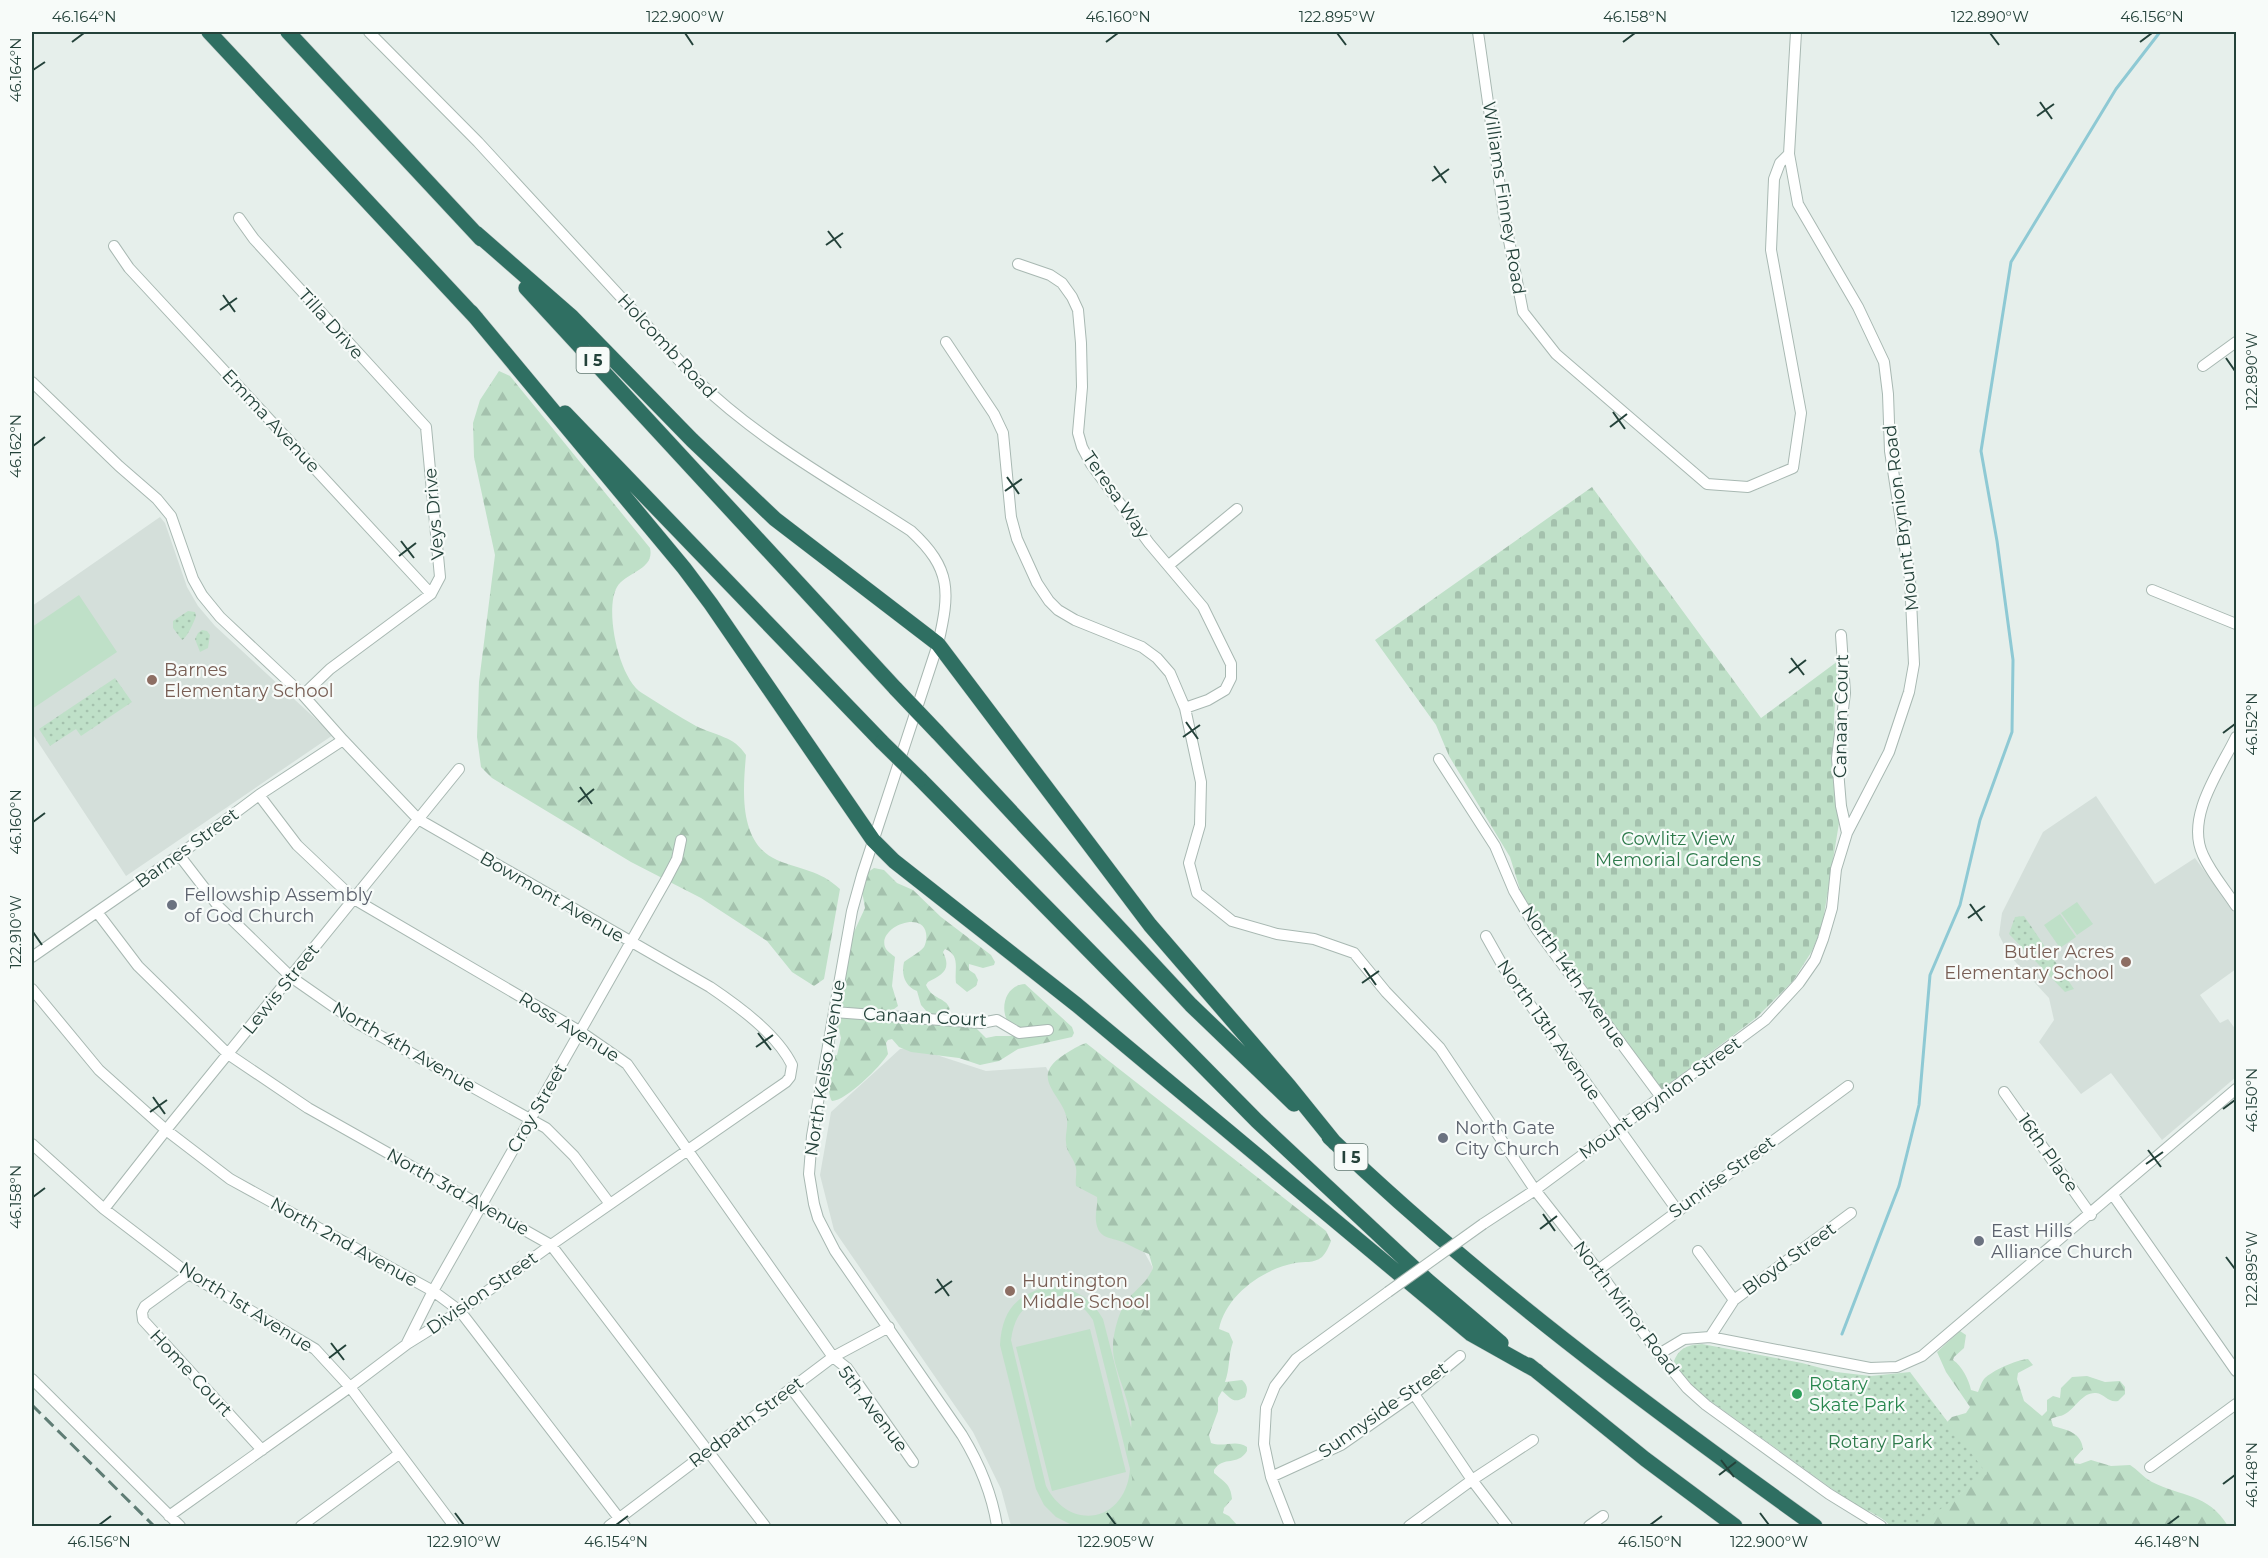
<svg xmlns="http://www.w3.org/2000/svg" width="2268" height="1558" font-family="Montserrat,sans-serif">
<style>
.built{fill:#d4dfda}
.grass{fill:#bfe0c8;fill-rule:evenodd}
.forest{fill:url(#forest-firs)}
.cemetery{fill:url(#cemetery-stones)}
.park{fill:url(#park-dots)}
.lines{fill:none;stroke-linecap:round;stroke-linejoin:round}
.stream{stroke:#8ec9d4;stroke-width:3}
.minor-casing{stroke:#a8b8b2;stroke-width:12}
.highway-casing{stroke:#c2cac8;stroke-width:16}
.minor{stroke:#fff;stroke-width:10}
.highway{stroke:#2f6f62;stroke-width:15}
.rail{stroke:#5f7d75;stroke-width:3;stroke-dasharray:12 6;stroke-linecap:butt}
.minor-bridge-casing{stroke:#a8b8b2;stroke-width:12;stroke-linecap:butt}
.highway-bridge-casing{stroke:#c2cac8;stroke-width:16;stroke-linecap:butt}
.minor-bridge{stroke:#fff;stroke-width:10}
.highway-bridge{stroke:#2f6f62;stroke-width:15}
.ticks{fill:none;stroke:#24423a;stroke-width:2}
.education-dot{fill:#8d6e63;stroke:#f7fbf9;stroke-width:2}
.worship-dot{fill:#6b7280;stroke:#f7fbf9;stroke-width:2}
.leisure-dot{fill:#2e9e5b;stroke:#f7fbf9;stroke-width:2}
.labels{text-anchor:middle;stroke-width:4.5;stroke-linejoin:round;paint-order:stroke}
.shield{fill:#f7fbf9;stroke:#637a73;stroke-width:1.5}
.shield-label{font-size:16px;font-weight:bold;fill:#24423a}
.street-label{font-size:18px;fill:#24423a;stroke:#f7fbf9}
.education-label{font-size:18px;fill:#785e54;stroke:#f7fbf9;text-anchor:start}
.park-label{font-size:18px;fill:#2d7a4b;stroke:#f7fbf9}
.worship-label{font-size:18px;fill:#5b616d;stroke:#f7fbf9;text-anchor:start}
.leisure-label{font-size:18px;fill:#27864d;stroke:#f7fbf9;text-anchor:start}
.neatline{fill:none;stroke:#24423a;stroke-width:2}
.ticks-label{font-size:15px;text-anchor:middle;fill:#24423a}
</style>
<defs>
<pattern id="forest-firs" width="22" height="20" patternUnits="userSpaceOnUse" patternTransform="scale(1.5)"><rect width="22" height="20" fill="#bfe0c8"/><path d="M5 1l3.5 6h-7zM16 11l3.5 6h-7z" fill="#a4c1ad"/></pattern>
<pattern id="cemetery-stones" width="16" height="16" patternUnits="userSpaceOnUse" patternTransform="scale(1.5)"><rect width="16" height="16" fill="#bfe0c8"/><path d="M2 7V4a2 2 0 0 1 4 0v3zM10 15v-3a2 2 0 0 1 4 0v3z" fill="#a4c1ad"/></pattern>
<pattern id="park-dots" width="8" height="8" patternUnits="userSpaceOnUse" patternTransform="scale(1.5)"><rect width="8" height="8" fill="#bfe0c8"/><path d="M2 2h.1M6 6h.1" fill="none" stroke="#a4c1ad" stroke-width="1.8" stroke-linecap="round"/></pattern>
</defs>
<rect width="100%" height="100%" fill="#e6efeb"/>
<path class="built" d="M160 517 165 523 187 587 198 606 215 626 333 735 126 876 32 733V606Z
M2096 796 2155 884 2195 858 2236 915V969L2200 995 2220 1023 2228 1019 2236 1030V1077L2162 1140 2111 1073 2081 1094 2039 1042 2054 1020 2049 998 2009 955 1999 935 2002 913 2043 832Z
M912 1047 986 1071 1046 1067 1089 1152 1153 1268 1136 1314 1152 1469 1127 1526H1011L1001 1489 973 1432 834 1230 820 1175 831 1112 900 1049Z"/>
<path class="grass" d="M79 595 117 652 32 709V627Z
M2077 902 2093 924 2077 935 2061 913Z
M2060 914 2076 937 2060 948 2044 925Z
M1049 1286C1075 1288 1090 1297 1103 1319L1141 1466 1134 1500 1093 1526 1072 1525 1056 1517 1044 1505 1036 1489 1000 1345C1002 1310 1016 1295 1049 1286ZM1059 1296C1075 1301 1084 1306 1093 1320L1130 1469C1126 1522 1070 1533 1046 1486L1011 1340C1015 1311 1029 1298 1059 1296Z
M1090 1329 1126 1472 1052 1491 1016 1347Z"/>
<path class="forest" d="M499 371 510 376 650 548C655 570 626 572 617 587 604 610 619 679 642 693 660 704 678 716 696 726 716 736 734 736 746 755 743 790 738 843 777 860 803 871 818 869 840 889L824 979 814 986 792 972 767 941 701 898 631 862 492 778 481 767 477 737 479 682 495 555 474 457 473 423 480 400Z
M874 868 884 870 897 883 913 890 941 917 991 955 995 962 994 965 983 968 969 964V970L975 974 978 980 976 986 967 992 956 983C954 970 961 955 945 949L943 952C952 970 942 975 928 982L926 985C932 1000 946 997 950 1009L940 1015 929 1014 921 1005 917 991C905 986 901 975 904 962 910 957 919 953 924 947 926 943 927 938 926 933 922 910 878 927 885 947 887 952 892 954 895 957L892 986 898 1006 889 1013 884 1020 974 1026 986 1038 996 1036H1014L1022 1030 1017 1025 1009 1024C999 1009 1005 985 1025 984L1072 1027 1074 1033 1072 1037 1018 1049 999 1061 980 1065 959 1058 911 1052 899 1047 892 1039 888 1040 886 1043 888 1054C881 1066 846 1101 832 1101 827 1094 827 1063 831 1056L837 1055 841 1038 837 1022 853 934 865 908 862 891 868 872Z
M1086 1043 1326 1231 1331 1241C1329 1246 1326 1253 1322 1257 1313 1264 1305 1261 1295 1263 1263 1269 1226 1295 1219 1329L1229 1333 1233 1342C1228 1356 1230 1369 1225 1382L1242 1380C1248 1385 1248 1390 1245 1397 1233 1405 1230 1397 1222 1391L1218 1398V1411L1209 1435 1211 1443C1224 1448 1235 1439 1247 1447V1451C1237 1467 1224 1455 1214 1470V1473C1224 1482 1231 1484 1232 1499L1224 1508 1223 1513 1229 1516 1238 1526H1093C1103 1515 1119 1512 1128 1498 1138 1482 1127 1465 1128 1449 1128 1435 1134 1429 1130 1413 1127 1394 1112 1364 1113 1347 1113 1333 1119 1310 1128 1299 1138 1287 1146 1284 1153 1268L1149 1254C1140 1251 1132 1246 1123 1242 1110 1237 1098 1239 1096 1221 1095 1213 1098 1206 1097 1197L1076 1186C1075 1179 1077 1174 1076 1168 1075 1159 1066 1153 1066 1142 1065 1135 1068 1128 1067 1119 1063 1096 1032 1080 1058 1059 1068 1052 1075 1047 1086 1043Z
M1960 1331 1966 1335 1964 1348 1954 1357 1953 1360C1962 1366 1969 1380 1971 1390L1978 1392C1980 1387 1981 1383 1984 1379 1993 1370 2016 1360 2028 1359L2033 1365 2018 1373 2017 1379 2024 1401 2042 1416 2047 1411V1400L2053 1396 2060 1398 2061 1388 2072 1377 2087 1376 2105 1382 2120 1381 2125 1387V1394L2118 1401C2108 1403 2105 1394 2096 1393 2082 1392 2075 1409 2065 1414 2060 1417 2056 1416 2051 1419L2053 1426C2067 1430 2081 1432 2083 1449L2074 1459V1463L2080 1464 2091 1460 2111 1466 2130 1465C2138 1470 2143 1477 2152 1482 2181 1497 2208 1493 2228 1526H1891L1872 1510 1866 1513 1841 1500 1836 1474 1959 1495 1967 1488 1946 1423 1952 1417 1966 1413 1970 1407 1946 1372 1937 1352Z"/>
<path class="cemetery" d="M1592 487 1761 718 1838 661 1834 718 1835 766 1840 817 1822 927 1812 951 1793 981 1756 1018 1661 1090 1523 899 1510 857 1449 756 1436 725 1375 640Z"/>
<path class="park" d="M188 611 195 612 196 616C194 622 187 638 182 640L173 628V621Z
M202 630 207 631 210 635 208 648 200 652 195 639 198 633Z
M115 678 132 702 81 736 76 729 50 746 39 729Z
M2024 916 2074 989 2065 992 2009 934 2015 917Z
M1702 1344 1802 1363 1836 1372 1871 1376 1910 1372 1987 1474 1918 1526H1895L1839 1494 1698 1392 1676 1368 1674 1361C1680 1347 1688 1345 1702 1344Z"/>
<g class="lines">
<path class="stream" d="M1842 1334 1899 1186 1919 1105 1930 975 1960 905 1980 820 2012 732 2013 660 1997 541 1981 451 2011 262 2116 89 2160 32"/>
<defs>
<path id="minor" d="M369 32 478 142 699 382C761 442 839 484 911 531 952 569 950 592 938 644L862 875 852 911 812 1136 809 1174 814 1204 818 1218 835 1251 962 1435C979 1463 992 1494 997 1526
M1478 32 1504 215 1523 312 1556 354 1707 484 1748 487 1793 468 1801 413 1771 250 1774 179 1780 163 1789 154
M114 246 129 268 431 594
M1018 264 1050 275 1062 283 1072 297 1078 310 1081 343 1082 387 1078 433 1082 447 1091 464 1149 543 1203 607 1231 664V678L1225 690 1208 700 1185 708
M946 342 994 414 1003 433 1011 517 1017 539 1037 583 1049 601 1058 610 1075 620 1142 647 1157 658 1170 673 1185 708 1201 782 1200 825 1189 863 1197 893 1232 921 1277 934 1314 939 1354 953 1386 992 1440 1048 1535 1190 1598 1270 1659 1354 1687 1388 1706 1405 1829 1494 1881 1526
M2203 366 2236 342
M32 382 119 466 157 499 171 516 193 579 202 595 220 617 303 695
M1169 565 1237 509
M2152 590 2236 624
M1841 635 1845 693 1837 758 1841 806 1847 833
M2236 737C2220 770 2185 817 2203 855 2211 873 2225 889 2236 906
M1439 759 1495 846 1514 891 1537 930 1661 1097
M259 795 297 845 354 899 581 1032 627 1064 833 1357 847 1368 913 1462
M179 855 219 907 291 977 357 1023 546 1128 574 1156 610 1204
M97 912 138 966 228 1054 308 1108 551 1245 765 1526
M1486 936 1504 968 1677 1210
M32 957 179 855 259 795 343 740
M32 989 99 1070 166 1130 230 1179 433 1291 460 1311 625 1526
M834 1012 981 1023 997 1020 1019 1033 1048 1030
M2004 1092 2091 1215
M32 1144 104 1209 189 1274 315 1349 350 1387 454 1526
M2113 1195 2236 1371
M104 1209 166 1130 459 769
M1483 1224 1535 1190 1765 1020 1799 983 1815 960 1823 939 1832 908 1836 869 1847 833 1889 752 1909 692 1914 664 1910 579 1890 451 1888 394 1884 362 1858 307 1798 204 1789 154 1796 32
M1698 1251 1734 1300
M1598 1270 1848 1086
M189 1274 145 1306 142 1312 143 1320 262 1450
M1710 1337 1734 1300 1851 1213
M407 1343 433 1291 666 880 677 859 681 840
M1659 1354 1684 1339 1710 1337 1870 1368 1897 1367 1922 1356 2236 1089
M32 1379 180 1526
M791 1388 896 1526
M1414 1394 1472 1480 1507 1526
M2150 1467 2236 1404
M1271 1477 1341 1445 1414 1394 1460 1356
M169 1516 350 1387 407 1344 460 1311 551 1245 786 1082 790 1077 792 1065C777 1034 738 1006 710 987L418 819 343 740 303 695 330 669 431 594 440 577 426 427 254 239 239 218
M301 1526 399 1454
M609 1526 833 1357 889 1327
M1290 1526 1271 1477 1264 1444 1266 1408 1275 1386 1296 1359 1388 1292
M1409 1526 1472 1480 1533 1440
M1589 1526 1603 1516"/>
<path id="highway" d="M209 32 477 319
M288 32 481 239
M476 233 572 317 692 440 775 519 938 644 1150 925 1289 1086 1335 1143
M526 288 896 689
M471 312 684 568 711 604 873 840 894 861 1077 1005 1471 1334 1537 1371
M565 413 882 742
M937 732 1191 1005 1294 1104
M920 779 1257 1121 1427 1280 1501 1343
M1329 1137C1479 1281 1646 1405 1815 1526
M1529 1365 1645 1459 1735 1526"/>
</defs>
<use href="#minor" class="minor-casing"/>
<use href="#highway" class="highway-casing"/>
<use href="#minor" class="minor"/>
<use href="#highway" class="highway"/>
<path class="rail" d="M32 1405 154 1526"/>
<defs>
<path id="minor-bridge" d="M1388 1292 1483 1224"/>
<path id="highway-bridge" d="M896 689 937 732
M882 742 920 779"/>
</defs>
<use href="#minor-bridge" class="minor-bridge-casing"/>
<use href="#highway-bridge" class="highway-bridge-casing"/>
<use href="#minor-bridge" class="minor-bridge"/>
<use href="#highway-bridge" class="highway-bridge"/>
</g>
<path class="ticks" d="M685 33 693 45M1337 33 1346 45M1990 33 1999 45M72 42 84 33M1106 42 1118 33M1623 42 1635 33M2140 42 2152 33M33 70 45 62M2040 102 2052 119M2037 116 2054 104M1434 166 1446 183M1432 181 1449 169M828 231 841 248M826 245 843 233M223 295 235 312M220 310 237 298M2226 358 2235 371M1613 412 1625 429M1610 427 1627 414M33 446 45 437M1007 477 1019 494M1005 491 1022 479M401 541 414 558M399 556 416 543M1791 658 1804 675M1789 673 1806 660M1186 722 1198 739M2223 733 2235 724M1183 737 1200 725M580 787 592 804M578 802 594 789M33 822 45 813M1970 904 1982 921M1968 918 1985 906M33 932 42 945M1364 968 1376 985M1362 983 1379 971M758 1033 771 1050M756 1047 773 1035M153 1097 165 1114M2223 1109 2235 1100M150 1112 167 1100M2148 1150 2161 1167M2146 1164 2163 1152M33 1197 45 1188M1543 1214 1555 1231M1540 1229 1557 1216M2226 1257 2235 1269M937 1279 949 1296M935 1293 952 1281M331 1343 344 1360M329 1358 346 1345M1721 1460 1734 1477M1719 1475 1736 1462M2223 1484 2235 1475M455 1513 464 1525M1107 1513 1116 1525M1760 1513 1769 1525M99 1525 111 1516M616 1525 628 1516M1650 1525 1662 1516M2167 1525 2179 1516"/>
<g class="education-dot">
<circle cx="152" cy="680" r="6"/>
<circle cx="2126" cy="962" r="6"/>
<circle cx="1010" cy="1291" r="6"/>
</g>
<g class="worship-dot">
<circle cx="172" cy="905" r="6"/>
<circle cx="1443" cy="1138" r="6"/>
<circle cx="1979" cy="1241" r="6"/>
</g>
<circle class="leisure-dot" cx="1797" cy="1394" r="6"/>
<g class="labels">
<g class="shield">
<rect x="576.5" y="347" width="33" height="26" rx="4.5"/>
<rect x="1334.5" y="1144" width="33" height="26" rx="4.5"/>
</g>
<g class="shield-label">
<text x="593" y="366">I 5</text>
<text x="1351" y="1163">I 5</text>
</g>
<g class="street-label">
<text transform="translate(1504 198) rotate(81)" y="6">Williams Finney Road</text>
<text transform="translate(331 324) rotate(48)" y="6">Tilla Drive</text>
<text transform="translate(667 346) rotate(47)" y="6">Holcomb Road</text>
<text transform="translate(271 421) rotate(47)" y="6">Emma Avenue</text>
<text transform="translate(1116 495) rotate(55)" y="6">Teresa Way</text>
<text transform="translate(434 514) rotate(-95)" y="6">Veys Drive</text>
<text transform="translate(1901 518) rotate(-97)" y="6">Mount Brynion Road</text>
<text transform="translate(1841 716) rotate(-89)" y="6">Canaan Court</text>
<text transform="translate(187 848) rotate(-36)" y="6">Barnes Street</text>
<text transform="translate(552 897) rotate(30)" y="6">Bowmont Avenue</text>
<text transform="translate(1574 977) rotate(55)" y="6">North 14th Avenue</text>
<text transform="translate(281 989) rotate(-51)" y="6">Lewis Street</text>
<text transform="translate(925 1017) rotate(3)" y="6">Canaan Court</text>
<text transform="translate(569 1027) rotate(32)" y="6">Ross Avenue</text>
<text transform="translate(1549 1030) rotate(55)" y="6">North 13th Avenue</text>
<text transform="translate(404 1047) rotate(30)" y="6">North 4th Avenue</text>
<text transform="translate(825 1068) rotate(-81)" y="6">North Kelso Avenue</text>
<text transform="translate(1660 1098) rotate(-36)" y="6">Mount Brynion Street</text>
<text transform="translate(537 1108) rotate(-60)" y="6">Croy Street</text>
<text transform="translate(2048 1153) rotate(55)" y="6">16th Place</text>
<text transform="translate(1722 1177) rotate(-36)" y="6">Sunrise Street</text>
<text transform="translate(458 1192) rotate(29)" y="6">North 3rd Avenue</text>
<text transform="translate(344 1242) rotate(29)" y="6">North 2nd Avenue</text>
<text transform="translate(1789 1259) rotate(-36)" y="6">Bloyd Street</text>
<text transform="translate(482 1293) rotate(-35)" y="6">Division Street</text>
<text transform="translate(246 1307) rotate(32)" y="6">North 1st Avenue</text>
<text transform="translate(1626 1308) rotate(53)" y="6">North Minor Road</text>
<text transform="translate(191 1373) rotate(47)" y="6">Home Court</text>
<text transform="translate(873 1409) rotate(53)" y="6">5th Avenue</text>
<text transform="translate(1383 1410) rotate(-35)" y="6">Sunnyside Street</text>
<text transform="translate(746 1422) rotate(-37)" y="6">Redpath Street</text>
</g>
<g class="education-label">
<text x="164" y="676">Barnes<tspan x="164" dy="21">Elementary School</tspan></text>
<text x="2114" y="958" text-anchor="end">Butler Acres<tspan x="2114" dy="21">Elementary School</tspan></text>
<text x="1022" y="1287">Huntington<tspan x="1022" dy="21">Middle School</tspan></text>
</g>
<g class="park-label">
<text x="1678" y="845">Cowlitz View<tspan x="1678" dy="21">Memorial Gardens</tspan></text>
<text x="1880" y="1448">Rotary Park</text>
</g>
<g class="worship-label">
<text x="184" y="901">Fellowship Assembly<tspan x="184" dy="21">of God Church</tspan></text>
<text x="1455" y="1134">North Gate<tspan x="1455" dy="21">City Church</tspan></text>
<text x="1991" y="1237">East Hills<tspan x="1991" dy="21">Alliance Church</tspan></text>
</g>
<g class="leisure-label">
<text x="1809" y="1390">Rotary<tspan x="1809" dy="21">Skate Park</tspan></text>
</g>
</g>
<rect width="2268" height="1558" fill="none" stroke="#f7fbf9" stroke-width="66"/>
<rect x="33" y="33" width="2202" height="1492" class="neatline"/>
<g class="ticks-label">
<text x="84" y="22">46.164°N</text>
<text x="685" y="22">122.900°W</text>
<text x="1118" y="22">46.160°N</text>
<text x="1337" y="22">122.895°W</text>
<text x="1635" y="22">46.158°N</text>
<text x="1990" y="22">122.890°W</text>
<text x="2152" y="22">46.156°N</text>
<text transform="translate(16 70) rotate(-90)" y="5">46.164°N</text>
<text transform="translate(2252 371) rotate(-90)" y="5">122.890°W</text>
<text transform="translate(16 446) rotate(-90)" y="5">46.162°N</text>
<text transform="translate(2252 724) rotate(-90)" y="5">46.152°N</text>
<text transform="translate(16 822) rotate(-90)" y="5">46.160°N</text>
<text transform="translate(16 932) rotate(-90)" y="5">122.910°W</text>
<text transform="translate(2252 1100) rotate(-90)" y="5">46.150°N</text>
<text transform="translate(16 1197) rotate(-90)" y="5">46.158°N</text>
<text transform="translate(2252 1269) rotate(-90)" y="5">122.895°W</text>
<text transform="translate(2252 1475) rotate(-90)" y="5">46.148°N</text>
<text x="99" y="1547">46.156°N</text>
<text x="464" y="1547">122.910°W</text>
<text x="616" y="1547">46.154°N</text>
<text x="1116" y="1547">122.905°W</text>
<text x="1650" y="1547">46.150°N</text>
<text x="1769" y="1547">122.900°W</text>
<text x="2167" y="1547">46.148°N</text>
</g>
</svg>
